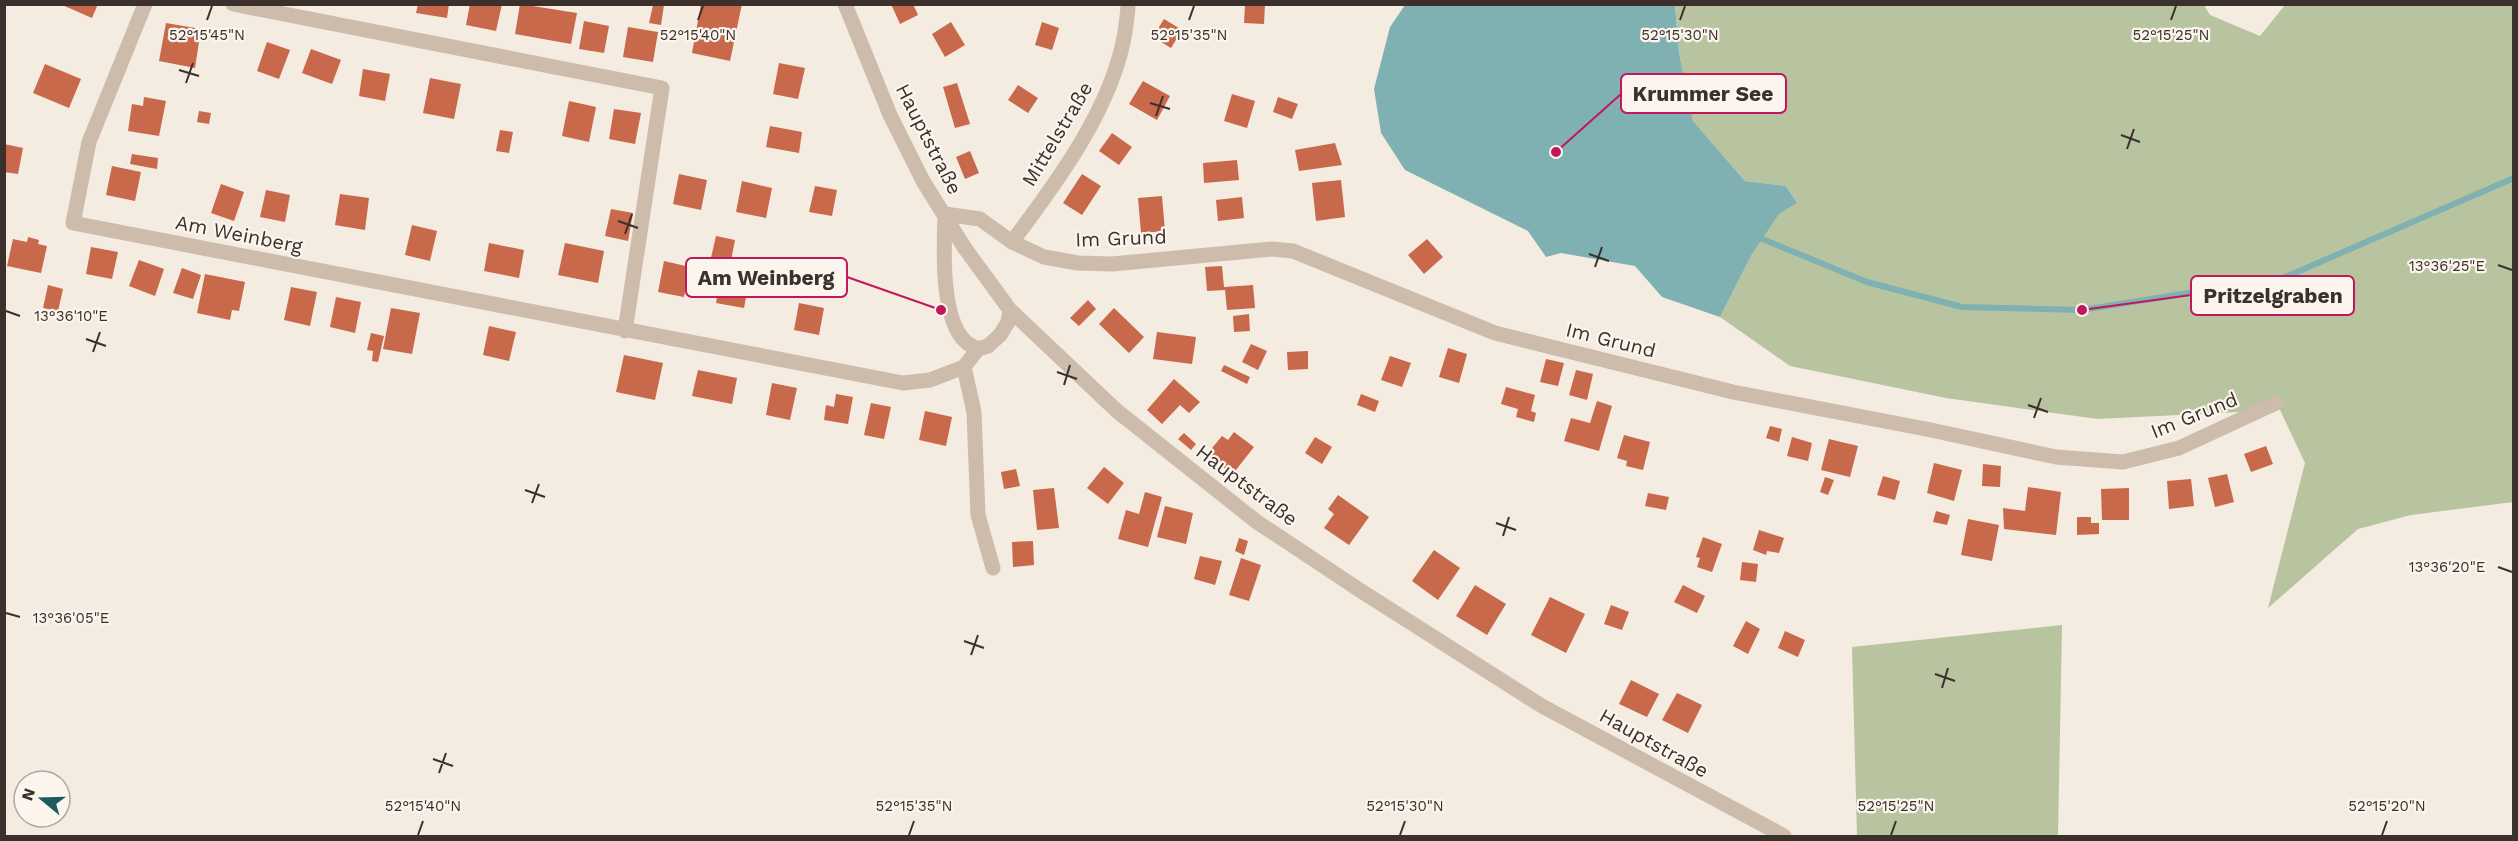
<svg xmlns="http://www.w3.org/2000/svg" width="2518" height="841" font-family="'Work Sans',sans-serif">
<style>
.green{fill:#b8c4a0}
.water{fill:#7fb0b2}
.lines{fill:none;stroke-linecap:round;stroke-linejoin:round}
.stream{stroke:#7fb0b2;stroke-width:6}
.building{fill:#c8694b}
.street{stroke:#cdbbac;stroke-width:15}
.ticks{fill:none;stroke:#3b302b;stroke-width:2}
.labels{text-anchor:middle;stroke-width:4.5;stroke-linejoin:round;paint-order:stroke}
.street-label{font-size:20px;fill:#3b302b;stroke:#fbf5ee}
.ticks-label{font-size:15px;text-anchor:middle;fill:#3b302b;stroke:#fbf5ee;stroke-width:4.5;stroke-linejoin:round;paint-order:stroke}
.leader{fill:none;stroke:#c2185b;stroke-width:2}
.callout-dot{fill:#c2185b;stroke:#fbf5ee;stroke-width:2}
.callout{fill:#fbf5ee;stroke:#c2185b;stroke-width:2}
.callout-label{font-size:21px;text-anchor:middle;font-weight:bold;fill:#3b302b}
</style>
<rect width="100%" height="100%" fill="#f4ebe1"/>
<path class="green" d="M1675 5H2204L2210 15 2260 36 2285 5H2513V502L2411 515 2358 529 2268 608 2305 463 2280 410 2098 419 1946 398 1790 366 1720 317 1752 254 1779 213 1797 203 1786 186 1745 181 1693 121 1679 53Z
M2062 625 2058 836H1857L1852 647Z"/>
<path class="water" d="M1405 5H1675L1679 53 1693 121 1745 181 1786 186 1797 203 1779 214 1752 254 1720 317 1662 297 1635 266 1561 253 1546 257 1528 231 1405 170 1381 133 1374 89 1390 27Z"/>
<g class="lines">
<path class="stream" d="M1755 236 1867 282 1962 307 2082 310 2283 278 2514 178"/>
</g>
<path class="building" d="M60 4H98L92 18Z
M418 4H449L447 18 416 13Z
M470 4H502L496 31 466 25Z
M520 4 577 13 571 44 515 34Z
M701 4H742L730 61 692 53Z
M891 4H913L918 15 900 24Z
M1245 4H1265L1264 24 1244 23Z
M653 5H664L661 25 649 23Z
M1164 19 1182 30 1171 48 1153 37Z
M584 21 609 26 604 53 579 49Z
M951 22 965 45 945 57 932 34Z
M1042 22 1059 28 1052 50 1035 45Z
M166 23 201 29 195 68 159 61Z
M628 27 658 32 653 62 623 57Z
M267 42 290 50 279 79 257 71Z
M311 49 341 60 332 84 302 73Z
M779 63 805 68 798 99 773 94Z
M45 64 81 79 69 108 33 93Z
M363 69 390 74 385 101 359 96Z
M430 78 461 84 454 119 423 113Z
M1143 81 1170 96 1157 120 1129 104Z
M957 83 970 124 955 128 943 87Z
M1018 85 1038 98 1028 113 1008 100Z
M1232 94 1255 101 1247 128 1224 121Z
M144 97 166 101 159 136 128 131 132 104 143 106Z
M1278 97 1298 104 1292 119 1273 112Z
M569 101 596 107 589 142 562 136Z
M614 109 641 113 635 144 609 139Z
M199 111 211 113 209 124 197 122Z
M770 126 802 132 799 153 766 147Z
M500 130 513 132 509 153 496 151Z
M1112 133 1132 147 1119 165 1099 151Z
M1335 143 1342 165 1299 171 1295 150Z
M4 144 23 148 18 174 4 172Z
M970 151 979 173 965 179 956 157Z
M132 154 158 158 157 169 130 164Z
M1237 160 1239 180 1204 183 1203 163Z
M112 166 141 172 135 201 106 195Z
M679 174 707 180 701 210 673 204Z
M1082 174 1101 186 1082 215 1063 203Z
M1341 180 1345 217 1316 221 1312 183Z
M742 181 772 188 766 218 736 212Z
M221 184 244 192 234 221 211 213Z
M815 186 837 190 832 216 809 212Z
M266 190 290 195 285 222 260 217Z
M340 194 369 198 365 230 335 225Z
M1162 196 1165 231 1141 233 1138 198Z
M1242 197 1244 218 1218 221 1216 200Z
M611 209 633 213 628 241 605 236Z
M412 225 437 231 430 261 405 255Z
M716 236 735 240 730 266 710 262Z
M28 237 39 240 38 244 47 246 41 273 7 266 13 239 27 242Z
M1427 239 1443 257 1424 274 1408 255Z
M489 243 524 250 519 278 484 271Z
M565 243 604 251 598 283 558 275Z
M91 247 118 252 112 279 86 274Z
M139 260 164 269 155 296 129 286Z
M664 261 690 267 684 297 658 292Z
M1222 266 1224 287 1253 285 1255 308 1227 310 1225 290 1207 291 1205 267Z
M182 268 201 275 193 299 173 293Z
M205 274 245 282 239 311 232 310 230 320 197 313Z
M721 276 749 281 744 308 716 303Z
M48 285 63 289 58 311 43 308Z
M291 287 317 292 310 326 284 320Z
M336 297 361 302 355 333 330 327Z
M1088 300 1096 309 1079 326 1070 318Z
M799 303 824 308 819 335 794 330Z
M391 308 420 313 412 354 383 349Z
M1114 308 1144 337 1129 353 1099 324Z
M1249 314 1250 331 1234 332 1233 316Z
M489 326 516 332 509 361 483 355Z
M1157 332 1196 337 1192 364 1153 359Z
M371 333 384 336 378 362 372 361 373 351 367 350Z
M1251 344 1267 351 1258 370 1242 362Z
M1448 348 1467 354 1459 383 1439 377Z
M1308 351V369L1288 370 1287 352Z
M624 355 663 363 655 400 616 392Z
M1390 356 1411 363 1402 387 1381 380Z
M1546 359 1564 363 1558 386 1540 382Z
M1224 365 1250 377 1247 384 1221 371Z
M698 370 737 378 732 404 692 396Z
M1576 370 1593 374 1587 400 1569 395Z
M1174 379 1200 402 1189 413 1180 405 1162 424 1147 410Z
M772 383 797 388 790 420 766 415Z
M1506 387 1535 395 1531 411 1536 413 1534 422 1516 417 1518 409 1501 404Z
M836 394 853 397 848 424 824 420 826 405 834 407Z
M1361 394 1379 401 1375 412 1357 405Z
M1597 401 1612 406 1599 451 1564 441 1571 418 1590 423Z
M871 403 891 407 884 439 864 435Z
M925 411 952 417 946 446 919 440Z
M1770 426 1782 429 1779 442 1766 438Z
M1234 432 1254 447 1232 475 1207 454 1222 436 1228 440Z
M1184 433 1196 444 1191 450 1178 439Z
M1624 435 1650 442 1643 470 1626 466 1627 461 1617 458Z
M1315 437 1332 447 1322 464 1305 453Z
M1792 437 1812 443 1808 461 1787 456Z
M1829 439 1858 446 1850 477 1821 470Z
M2266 446 2273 464 2251 472 2244 454Z
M1934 463 1962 470 1954 501 1927 493Z
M1983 464 2001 466 2000 487 1982 486Z
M1104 467 1124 483 1108 504 1087 488Z
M1016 469 1020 486 1004 489 1001 472Z
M2227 474 2234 502 2215 507 2208 478Z
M1883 476 1900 481 1895 500 1877 495Z
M1825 477 1834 480 1828 495 1820 492Z
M2191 479 2194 506 2169 509 2167 481Z
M2028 487 2061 492 2056 535 2004 529 2003 508 2025 511Z
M1054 488 1059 528 1037 530 1033 490Z
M2129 488V520H2102L2101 489Z
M1145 492 1162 497 1148 547 1118 539 1126 510 1139 514Z
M1648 493 1669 497 1666 510 1645 506Z
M1338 495 1369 517 1349 545 1324 528 1334 514 1328 509Z
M1165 506 1193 513 1186 544 1157 537Z
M1936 511 1950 515 1947 525 1933 522Z
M2077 517H2091V523H2099V534L2077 535Z
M1968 519 1999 525 1992 561 1961 555Z
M1759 530 1784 538 1779 553 1767 551 1766 555 1753 550Z
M1703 537 1722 544 1712 572 1697 567 1700 558 1696 557Z
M1239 538 1248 541 1244 555 1235 551Z
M1033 541 1034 565 1013 567 1012 542Z
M1434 550 1460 568 1438 600 1412 581Z
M1200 556 1222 561 1215 585 1194 579Z
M1241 558 1261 565 1249 601 1229 595Z
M1742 562 1758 564 1756 582 1740 580Z
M1475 585 1506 604 1487 635 1456 616Z
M1683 585 1705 596 1697 613 1674 602Z
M1550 597 1585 614 1566 653 1531 635Z
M1611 605 1629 612 1622 630 1604 624Z
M1746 621 1760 629 1748 654 1733 646Z
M1785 631 1805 640 1798 657 1778 648Z
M1631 680 1659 694 1647 717 1619 704Z
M1677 693 1702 705 1688 733 1662 720Z"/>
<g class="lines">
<path class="street" d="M145 4 89 142 73 223 903 383 930 380 964 367 978 349 988 346 1000 335 1008 322 1010 310
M233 4 662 88 625 331
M845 4 890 115 923 181 964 247 1010 310 1117 411 1257 522 1358 589 1542 706 1784 836
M945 214 980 219 1012 242 1044 257 1078 263 1112 264 1272 249 1293 251 1495 333 1733 392 1931 430 2056 457 2123 462 2179 448 2276 403
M945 214C944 246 940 319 966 342 969 345 974 347 978 349
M1012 242C1057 182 1113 107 1125 32 1126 23 1128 14 1128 4
M964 367 974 412 978 515 993 568"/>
</g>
<path class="ticks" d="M207 20 212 6M698 20 703 6M1189 20 1194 6M1680 20 1685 6M2171 20 2176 6M179 70 199 76M186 83 193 63M1150 103 1170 109M1156 116 1163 96M2121 135 2140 142M2127 149 2134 129M618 221 638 228M625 234 632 214M1589 254 1609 261M2498 265 2512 270M1595 267 1602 247M6 311 20 316M86 339 106 346M93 352 100 332M1057 372 1077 379M1064 385 1070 365M2028 405 2048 412M2034 418 2041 398M525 490 545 497M532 503 539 484M1496 523 1516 530M1503 536 1509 517M2498 567 2512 572M6 613 20 617M964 641 984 648M971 655 978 635M1935 674 1955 681M1942 688 1948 668M433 759 453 766M439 773 446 753M418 835 423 821M909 835 914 821M1400 835 1405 821M1891 835 1896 821M2382 835 2387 821"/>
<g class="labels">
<g class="street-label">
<text transform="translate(1057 134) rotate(-59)" y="7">Mittelstraße</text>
<text transform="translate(929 139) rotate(63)" y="7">Hauptstraße</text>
<text transform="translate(239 234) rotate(11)" y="7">Am Weinberg</text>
<text transform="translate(1121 238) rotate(-2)" y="7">Im Grund</text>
<text transform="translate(1611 340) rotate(14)" y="7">Im Grund</text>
<text transform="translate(2194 415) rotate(-22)" y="7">Im Grund</text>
<text transform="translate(1247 485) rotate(37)" y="7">Hauptstraße</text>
<text transform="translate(1654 743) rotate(29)" y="7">Hauptstraße</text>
</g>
</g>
<g class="ticks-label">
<text x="207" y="40">52°15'45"N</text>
<text x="698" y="40">52°15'40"N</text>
<text x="1189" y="40">52°15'35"N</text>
<text x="1680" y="40">52°15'30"N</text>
<text x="2171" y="40">52°15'25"N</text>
<text x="2447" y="271">13°36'25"E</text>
<text x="71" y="321">13°36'10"E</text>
<text x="2447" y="572">13°36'20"E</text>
<text x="71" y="623">13°36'05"E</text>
<text x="423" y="811">52°15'40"N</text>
<text x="914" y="811">52°15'35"N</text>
<text x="1405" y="811">52°15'30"N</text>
<text x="1896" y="811">52°15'25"N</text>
<text x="2387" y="811">52°15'20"N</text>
</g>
<path class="leader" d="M1556 152L1621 94M941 310L847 277M2082 310L2191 295"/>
<g class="callout-dot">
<circle cx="1556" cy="152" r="6"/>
<circle cx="941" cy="310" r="6"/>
<circle cx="2082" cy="310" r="6"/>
</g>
<g class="callout">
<rect x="1621" y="74" width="165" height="39" rx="6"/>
<rect x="686" y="258" width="161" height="39" rx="6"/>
<rect x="2191" y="276" width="163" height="39" rx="6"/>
</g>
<g class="callout-label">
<text x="1703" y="101">Krummer See</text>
<text x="766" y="285">Am Weinberg</text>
<text x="2273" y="303">Pritzelgraben</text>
</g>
<rect width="2518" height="841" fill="none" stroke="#3b302b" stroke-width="12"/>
<g transform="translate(42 799) rotate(289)"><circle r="28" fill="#fbf5ee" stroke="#aea6a0" stroke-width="1.5"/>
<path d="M0-4.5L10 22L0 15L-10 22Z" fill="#1f5a5e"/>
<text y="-9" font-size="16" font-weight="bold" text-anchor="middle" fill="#3b302b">N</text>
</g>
</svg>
